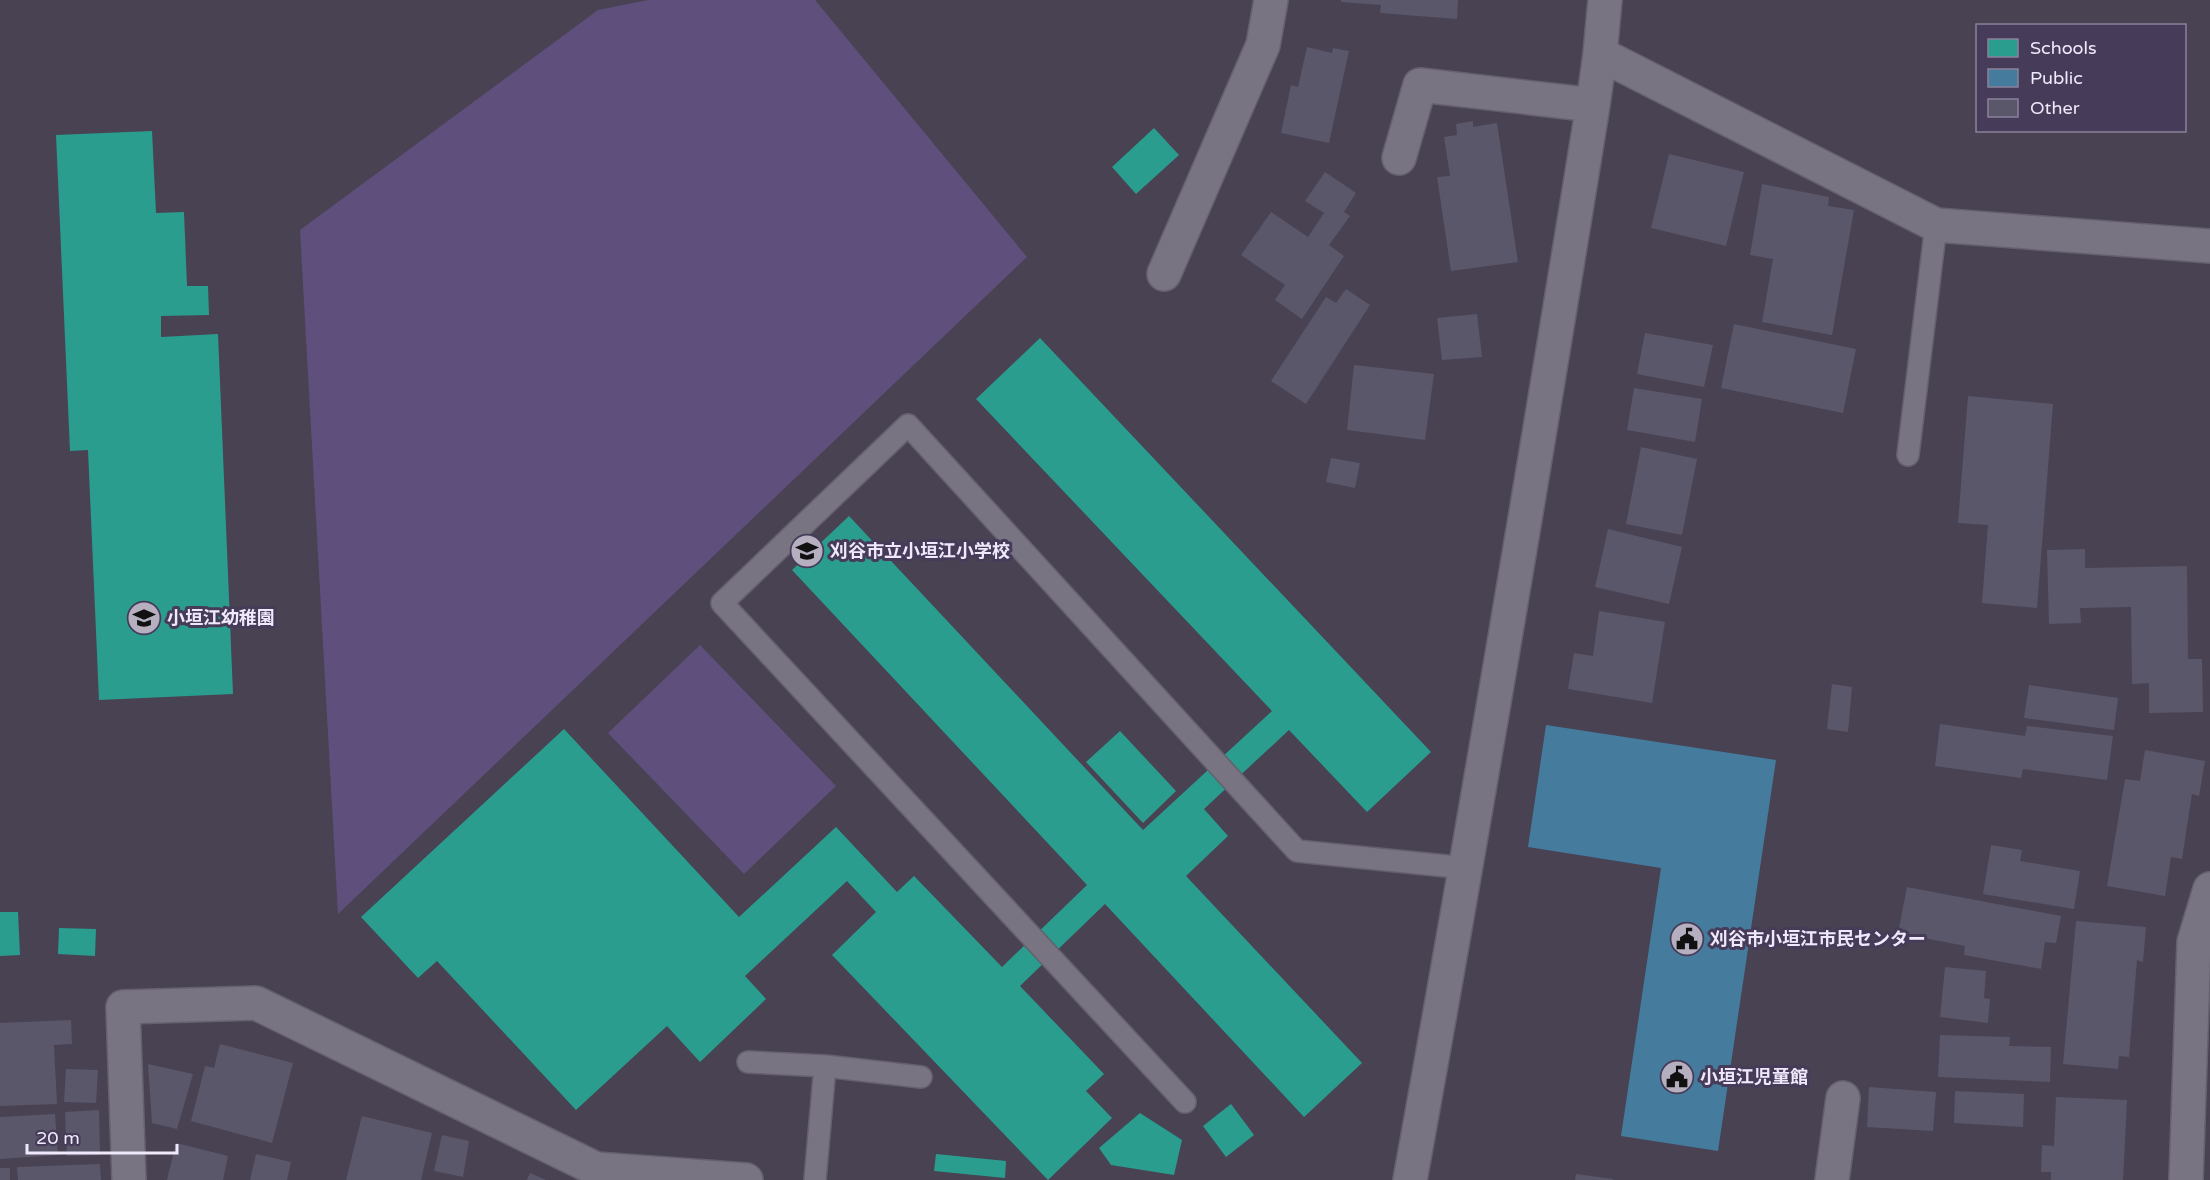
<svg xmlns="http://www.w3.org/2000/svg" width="2210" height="1180" font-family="'Varela Round','Noto Sans JP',sans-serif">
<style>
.green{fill:#5f4f7d}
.schools{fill:#2a9d8f}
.public{fill:#457b9d}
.building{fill:#5a576b}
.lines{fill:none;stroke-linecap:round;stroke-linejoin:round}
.lane-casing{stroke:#65606e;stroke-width:24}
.street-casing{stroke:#65606e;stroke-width:36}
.secondary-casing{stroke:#65606e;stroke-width:36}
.lane{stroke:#787481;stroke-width:21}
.street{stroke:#787481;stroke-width:33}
.secondary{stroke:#787481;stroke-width:33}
.labels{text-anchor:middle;stroke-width:6;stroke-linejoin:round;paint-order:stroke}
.poi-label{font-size:18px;font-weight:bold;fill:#efe9fb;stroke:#463c59;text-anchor:start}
</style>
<rect width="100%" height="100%" fill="#484253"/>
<path class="green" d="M648 0H815L1027 257 338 914 300 230 598 10Z
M700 645 836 786 744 874 608 733Z"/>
<path class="schools" d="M1154 128 1179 155 1136 194 1112 167Z
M152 131 156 213 184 212 187 286H208L209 315 161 316V337L218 334 233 694 99 700 88 450 70 451 56 135Z
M1040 338 1431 752 1367 812 1289 730 1204 809 1228 836 1186 876 1362 1063 1304 1117 1105 904 1020 986 1104 1074 1086 1091 1112 1118 1048 1180 832 955 876 912 847 881 745 976 766 999 700 1062 667 1026 576 1110 437 961 418 978 361 917 564 729 739 917 836 827 897 892 914 876 1002 967 1087 885 792 570 849 516 1143 830 1272 711 976 399Z
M1120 731 1176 791 1143 823 1086 762Z
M0 912H18L20 955 0 956Z
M59 928 96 929 95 956 58 954Z
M1231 1104 1254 1135 1226 1157 1203 1126Z
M1140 1113 1182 1140 1174 1175 1111 1165 1099 1148Z
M936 1154 1006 1161 1005 1178 934 1171Z"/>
<path class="public" d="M1546 725 1776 760 1718 1151 1621 1136 1661 868 1528 847Z"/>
<path class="building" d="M1341 0H1458L1457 19 1380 13 1381 5 1341 2Z
M1307 47 1332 53 1333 48 1349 51 1329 143 1281 133 1291 85 1298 87Z
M1473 121V127L1497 123 1518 262 1451 271 1437 177 1450 176 1444 137 1457 135 1456 124Z
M1669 154 1744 172 1726 246 1651 228Z
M1325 172 1356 193 1344 212 1350 216 1329 245 1344 256 1302 319 1275 300 1285 285 1241 255 1271 212 1308 237 1324 213 1305 201Z
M1762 184 1829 197 1828 206 1854 210 1832 335 1762 322 1773 259 1750 255Z
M1346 289 1370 305 1306 404 1271 381 1326 297 1336 303Z
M1477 314 1482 357 1442 360 1437 318Z
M1734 324 1856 349 1843 413 1721 388Z
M1645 333 1713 345 1704 387 1637 374Z
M1354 365 1434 374 1425 440 1347 430Z
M1634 388 1702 399 1695 442 1627 430Z
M1968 396 2053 404 2037 608 1982 603 1988 525 1958 523Z
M1641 447 1697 459 1682 535 1626 524Z
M1331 458 1360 463 1355 488 1326 482Z
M1608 529 1682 547 1669 604 1595 587Z
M2085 549V568L2187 566 2188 659H2202L2203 712 2149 713V683L2132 684 2131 607 2080 608 2081 623 2049 624 2047 550Z
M1599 611 1665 622 1652 703 1568 689 1574 653 1593 656Z
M1832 684 1852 687 1848 732 1827 729Z
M2029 685 2118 698 2114 730 2024 718Z
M1940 724 2025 736 2027 726 2113 736 2107 780 2023 769 2021 778 1935 766Z
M2145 750 2205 761 2199 796 2192 794 2182 859 2171 857 2165 896 2107 886 2125 779 2140 781Z
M1991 845 2022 850 2020 861 2080 871 2074 909 1983 894Z
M1907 887 2061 916 2056 943 2045 942 2041 969 1964 955 1965 946 1898 933Z
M2076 921 2146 927 2143 962 2137 960 2129 1057 2119 1056 2118 1069 2063 1064Z
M1945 967 1986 971 1984 998 1990 999 1988 1023 1940 1017Z
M71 1020 72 1044 54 1045 57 1104 0 1106V1023Z
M1940 1035 2010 1037 2009 1046 2051 1047 2050 1082 1938 1077Z
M220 1044 293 1063 272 1143 191 1121 205 1066 214 1068Z
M148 1064 193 1074 177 1129 152 1123Z
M66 1069 98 1070 96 1103 64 1102Z
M1869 1087 1936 1092 1933 1131 1867 1127Z
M1955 1091 2024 1094 2023 1127 1954 1123Z
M2056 1097 2127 1100 2123 1180H2051V1172H2041L2042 1145 2054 1146Z
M99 1110 100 1155 67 1156 65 1112Z
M55 1114 58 1155 0 1159V1117Z
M362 1116 432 1133 421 1180H346Z
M442 1135 469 1141 463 1177 434 1171Z
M176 1143 228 1156 223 1180H167Z
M256 1154 291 1162 287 1180H250Z
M100 1164 101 1180H18L17 1167Z
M0 1168H10V1180H0Z
M530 1173 546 1180H527Z
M1576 1174 1613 1179V1180H1575Z"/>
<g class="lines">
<defs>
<path id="lane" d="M1908 455 1936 225
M748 1062 825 1066
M1185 1102 722 603 908 425 1297 851 1466 868
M815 1180 825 1066 921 1077"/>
<path id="street" d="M1600 54 1936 225 2210 246
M1399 158 1420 85 1593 105
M1164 274 1263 45 1271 0
M129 1180 123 1007 256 1003 596 1169 746 1180
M1410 1180C1475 822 1535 464 1593 105L1600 54 1605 0
M1832 1180 1843 1098"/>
<path id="secondary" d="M2186 1180 2194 942 2210 889"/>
</defs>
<use href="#lane" class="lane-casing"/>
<use href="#street" class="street-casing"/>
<use href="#secondary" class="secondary-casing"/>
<use href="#lane" class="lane"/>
<use href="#street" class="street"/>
<use href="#secondary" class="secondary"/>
</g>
<defs>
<symbol id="school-disc" viewBox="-11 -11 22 22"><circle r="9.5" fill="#b5afc0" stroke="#463c59"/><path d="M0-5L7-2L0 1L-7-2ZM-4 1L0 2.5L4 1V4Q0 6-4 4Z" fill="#111"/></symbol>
<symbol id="civic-disc" viewBox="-11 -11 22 22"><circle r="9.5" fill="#b5afc0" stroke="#463c59"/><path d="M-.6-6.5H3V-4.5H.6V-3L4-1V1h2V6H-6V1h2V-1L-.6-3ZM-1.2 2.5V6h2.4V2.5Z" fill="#111"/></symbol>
</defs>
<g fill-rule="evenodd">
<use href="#school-disc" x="788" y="532" width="38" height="38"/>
<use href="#school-disc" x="125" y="599" width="38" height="38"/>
<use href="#civic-disc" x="1668" y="920" width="38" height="38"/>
<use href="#civic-disc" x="1658" y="1058" width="38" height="38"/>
</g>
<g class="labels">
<g class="poi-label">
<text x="830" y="557">刈谷市立小垣江小学校</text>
<text x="167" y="624">小垣江幼稚園</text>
<text x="1710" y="945">刈谷市小垣江市民センター</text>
<text x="1700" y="1083">小垣江児童館</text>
</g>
</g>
<rect x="1976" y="24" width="210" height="108" fill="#463c59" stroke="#8a819a" stroke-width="1.5"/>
<rect x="1988" y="39" width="30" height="18" fill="#2a9d8f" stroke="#8a819a" stroke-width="1.5"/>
<text x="2030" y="54" font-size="18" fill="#efe9fb">Schools</text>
<rect x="1988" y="69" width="30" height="18" fill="#457b9d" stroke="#8a819a" stroke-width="1.5"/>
<text x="2030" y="84" font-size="18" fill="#efe9fb">Public</text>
<rect x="1988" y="99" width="30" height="18" fill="#5a576b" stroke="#8a819a" stroke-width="1.5"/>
<text x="2030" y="114" font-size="18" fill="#efe9fb">Other</text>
<path d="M27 1144v9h150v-9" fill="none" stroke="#efe9fb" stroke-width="3"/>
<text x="36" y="1144" font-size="18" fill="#efe9fb" stroke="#463c59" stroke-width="4.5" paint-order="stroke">20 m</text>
</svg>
